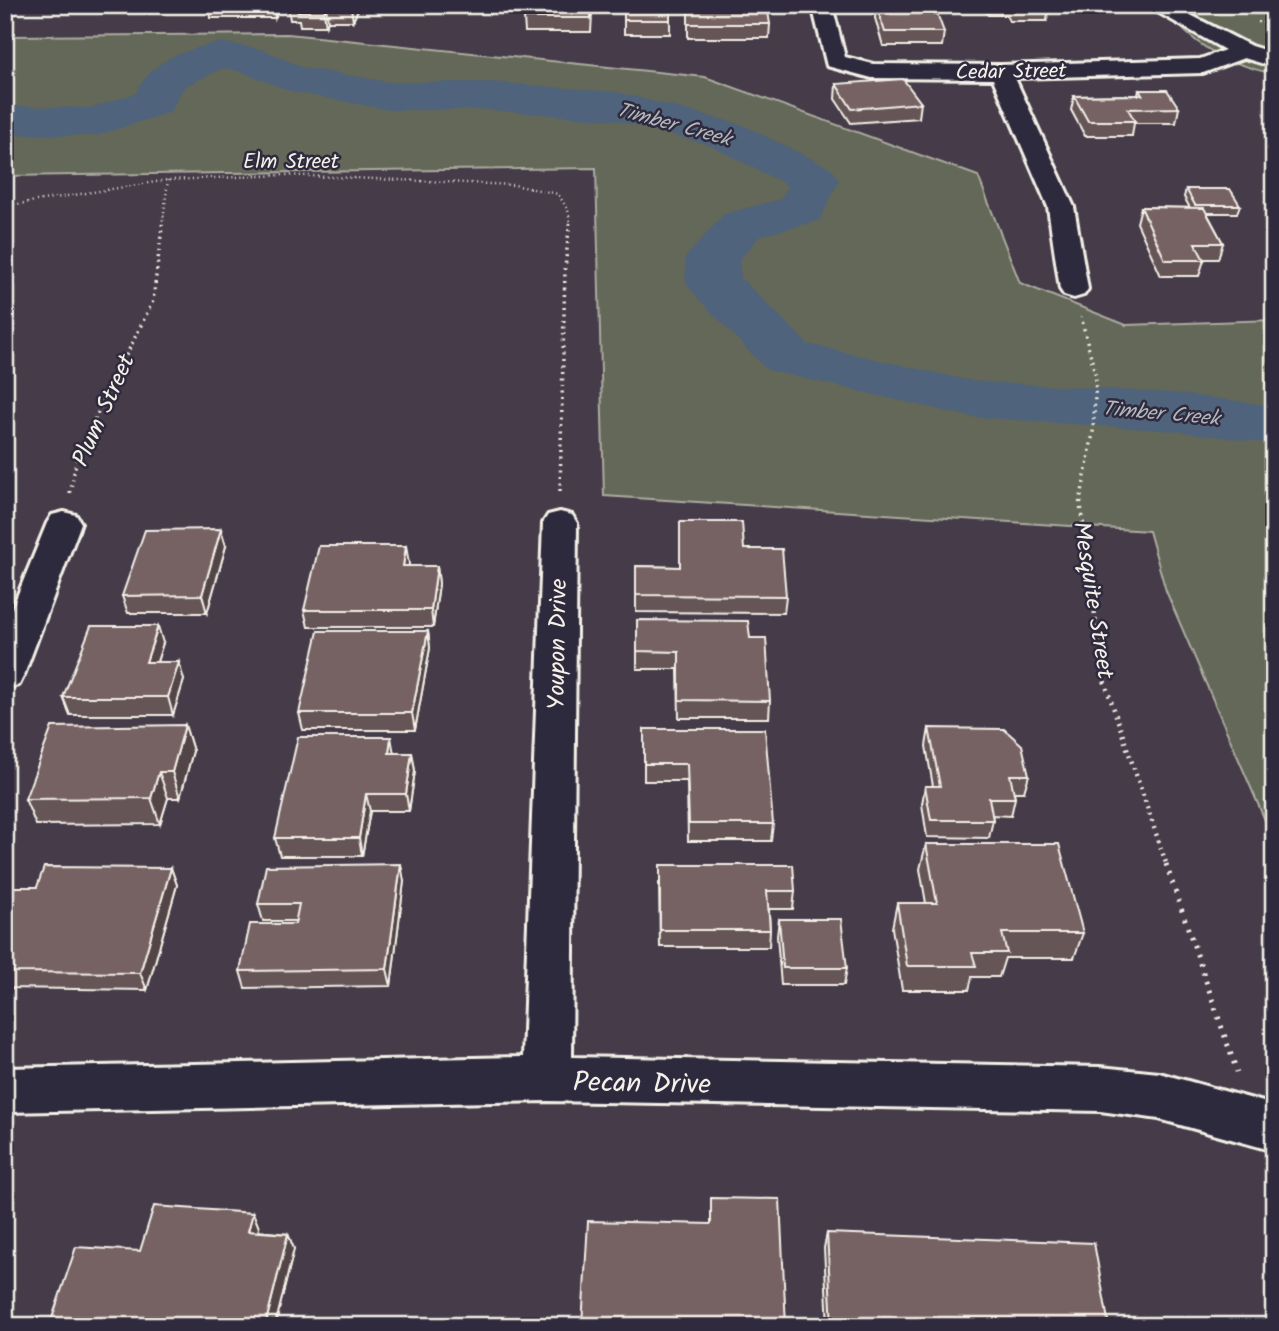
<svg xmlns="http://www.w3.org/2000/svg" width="1279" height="1331" font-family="Kalam,sans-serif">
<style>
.green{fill:#636759;stroke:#acaca0;stroke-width:2}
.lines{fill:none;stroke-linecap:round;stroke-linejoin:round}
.river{fill:#4f637b;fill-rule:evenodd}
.minor-casing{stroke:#f4f1e8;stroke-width:6}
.path-far3{stroke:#f4f1e8;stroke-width:2.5;stroke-dasharray:1 3.5;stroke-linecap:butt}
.path-far2{stroke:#f4f1e8;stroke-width:3.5;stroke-dasharray:2 4.5;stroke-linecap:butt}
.path-far1{stroke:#f4f1e8;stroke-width:4.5;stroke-dasharray:2 5;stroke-linecap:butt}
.path{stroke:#f4f1e8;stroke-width:5;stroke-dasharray:2.5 7;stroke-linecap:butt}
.minor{fill:#2f2a3d;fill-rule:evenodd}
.wall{fill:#665456;stroke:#f4f1e8;stroke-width:2}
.shaded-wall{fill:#534546;stroke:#f4f1e8;stroke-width:2}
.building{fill:#776264;stroke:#f4f1e8;stroke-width:2}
.labels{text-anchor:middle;stroke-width:5;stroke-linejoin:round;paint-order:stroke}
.far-street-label{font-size:21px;fill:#f4f1e8;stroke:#2f2a3d}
.far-water-label{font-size:21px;font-style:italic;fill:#b2b8bc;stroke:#2f2a3d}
.street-label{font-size:24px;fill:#f4f1e8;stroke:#2f2a3d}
.near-street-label{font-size:28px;fill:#f4f1e8;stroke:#2f2a3d}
</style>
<rect width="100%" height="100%" fill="#453b49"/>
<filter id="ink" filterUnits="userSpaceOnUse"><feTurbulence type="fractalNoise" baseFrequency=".0143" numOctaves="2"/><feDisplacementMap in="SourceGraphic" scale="14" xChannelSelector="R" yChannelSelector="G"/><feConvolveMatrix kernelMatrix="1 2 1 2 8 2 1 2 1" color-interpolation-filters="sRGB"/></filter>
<g filter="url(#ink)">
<path class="green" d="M1163 5H1274V74C1228 64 1189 45 1163 5Z
M288 34 705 77 978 176 1020 283 1126 325 1274 320V841L1166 591 1149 531 604 496 596 168 5 176V36Z"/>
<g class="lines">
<path class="river" d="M221 42 264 50 304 68 390 82H490L617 92 743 125 832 169 839 180 820 220 760 236 739 260 741 278 808 344 971 381 1174 393 1274 406V444L1174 431 971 417 767 370 694 294 686 282 685 258 724 214 781 199 787 185 709 145 615 120 490 110H390L293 92 239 71 223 68 184 87 170 112 95 136 5 134V106L91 108 136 93C154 57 184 51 221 42Z"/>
<defs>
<path id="minor" d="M812 5H832L845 57 873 64 1001 65 1200 59 1225 50 1145 5H1171L1251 46 1274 53V67L1244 58 1203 73 1015 78 1074 207 1088 289 1084 295 1074 298 1064 295 1060 289 1048 207 993 79 872 78 827 66Z
M64 512 76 515 81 523 24 675 19 685 5 688V626L47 523 52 515Z
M560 512 572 515 577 523 572 1057 1100 1067 1159 1073 1274 1105V1151L1159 1119 1100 1111 547 1101 5 1112V1068L523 1057 543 523 548 515Z"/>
</defs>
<use href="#minor" class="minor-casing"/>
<path class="path-far3" d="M1258 22 1274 25
M5 206 168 180 285 175 514 185 558 194 568 210 570 221
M163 221 168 180"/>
<path class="path-far2" d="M560 491 565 269 570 219
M70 493 78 453 153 301 163 219
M1080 503 1093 433 1096 377 1081 317"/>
<path class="path-far1" d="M1080 501 1103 677 1167 866"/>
<path class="path" d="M1166 864 1237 1072"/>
<use href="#minor" class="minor"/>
</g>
<path class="wall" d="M209 5H281L275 18H211Z
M360 5 353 21H328L326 26H300L299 20H290L288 7Z
M624 5 670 20V34H624Z
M688 5 770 24 769 38H688Z
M876 5 912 11 944 32 942 46H883L875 18Z
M984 5H1048L1049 7 1047 21H1009L1006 15H988Z
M592 14 591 32H525L524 18Z
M836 84 921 103 919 118 851 123 835 99Z
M1139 90 1179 108 1176 123H1134L1132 136H1085L1071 110 1074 96 1138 95Z
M1186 189 1240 205 1237 213H1207L1223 243 1218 259H1203L1204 260 1199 276H1161L1137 223 1141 207 1190 208 1184 197Z
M226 546 207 613H128L122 596Z
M406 546 408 566H437L439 584 433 627H308L304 610Z
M744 549 786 596 784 613 636 612V566L679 567Z
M637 620 750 638 770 701 769 718H679L678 669H637Z
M428 631 430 648 415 730H303L299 713Z
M163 643 157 662 184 680 173 715H70L63 697Z
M185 725 193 751 180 798H168L160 824 36 825 25 799Z
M929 728 1029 775 1024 792H1014L1015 798 1011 816 992 815 993 820 989 838 927 837 922 804 925 786H933L926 746Z
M644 729 773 824 771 841H688L687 781H644Z
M394 753H412L415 771 409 811H370L362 856H280L275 838Z
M926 844 1083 933 1074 958H1005L999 977H972L969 990H902L892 928 897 903H926L920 869Z
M171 868 177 885 147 990 5 988V887H37Z
M404 881 391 986 245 988 240 971 295 924 296 921H263L258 904Z
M659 883 795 891 793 909H769L770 930 769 947H660Z
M779 919 847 968 844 985H781L777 936Z
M253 1213 259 1228 258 1231 288 1234 294 1249 275 1326H54L51 1321 140 1251Z
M827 1233 1109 1326H828L824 1248Z"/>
<path class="shaded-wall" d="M273 5H281L275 18Z
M352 5H360L353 21 351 8Z
M326 7 328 21 326 26 324 12Z
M221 529 226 546 207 613 202 595Z
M406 546 409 564 405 584 403 566Z
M437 566 439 584 433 627 431 610Z
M158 626 163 643 151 680 146 662Z
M428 631 430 648 415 730 412 713Z
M179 662 184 680 173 715 168 697Z
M185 725 193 751 180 798 172 772Z
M391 737 394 754 389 753Z
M412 753 415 771 409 811 406 794Z
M159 772 168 798 160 824 151 798Z
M366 794 370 811 362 856 359 838Z
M401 864 404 881 391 986 387 969Z
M171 868 177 885 147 990 140 973Z
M253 1213 259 1228 254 1246 248 1231Z
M288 1234 294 1249 275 1326H265Z"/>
<path class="building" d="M288 5H352L351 8 326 7 324 12H298L301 7H288Z
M526 5H591V18H524Z
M624 5H670V20H624Z
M688 5H767L770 24H688Z
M876 5H909L912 11H936L944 32H885Z
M1010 5H1048L1049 7H1011Z
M903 79 921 103 852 109 836 84Z
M1139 90H1167L1179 108 1128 109 1135 121H1088L1074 96 1142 95Z
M1186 189H1230L1240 205H1195Z
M1141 207 1204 208 1223 243H1195L1204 260H1165Z
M680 522H742L744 549H782L786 596 636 595V566L680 567Z
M221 529 202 595 122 596 145 530Z
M319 546H406L403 566H437L431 610H304Z
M637 620 748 621 750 638H766L770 701 679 700V652L637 651Z
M91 626H158L146 662H179L168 697H63Z
M318 631H428L412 713H299Z
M185 725 172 772H159L151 798 25 799 52 727Z
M929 728 1004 729 1022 745 1029 775H1010L1015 798H989L993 820H931L925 786H940Z
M644 729H765L773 824H689L687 764H644Z
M298 737H391L389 753H412L406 794H366L359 838H275Z
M926 844H1059L1083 933H1002L1007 953H972L976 966H907L897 903H937Z
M401 864 387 969 240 971 250 924H295L299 904H258L266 866Z
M660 865H793L795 891H767L770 930H660Z
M44 867 171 868 140 973 5 972V887H37Z
M779 919H841L847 968H783Z
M711 1198 780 1199 786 1326H582L588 1221 711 1224Z
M154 1206 253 1213 248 1231 288 1234 265 1326H116L51 1321 76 1247 140 1251Z
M827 1233 1094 1243 1109 1326H832Z"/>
</g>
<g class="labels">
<g class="far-street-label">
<text transform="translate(1011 71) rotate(-1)" y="7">Cedar Street</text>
<text x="291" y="168">Elm Street</text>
</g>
<g class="far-water-label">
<text transform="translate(674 124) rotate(15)" y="7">Timber Creek</text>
<text transform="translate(1161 413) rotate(5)" y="7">Timber Creek</text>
</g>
<g class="street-label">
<text transform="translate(103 410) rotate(-66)" y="8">Plum Street</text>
<text transform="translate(1094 600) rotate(81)" y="8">Mesquite Street</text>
<text transform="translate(557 644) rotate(-89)" y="8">Youpon Drive</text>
</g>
<g class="near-street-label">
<text transform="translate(642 1082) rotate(1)" y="10">Pecan Drive</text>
</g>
</g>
<rect width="1279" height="1331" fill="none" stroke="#2f2a3d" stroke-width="28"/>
<rect x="14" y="14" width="1251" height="1303" fill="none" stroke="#f4f1e8" stroke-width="2.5" filter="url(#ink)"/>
</svg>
